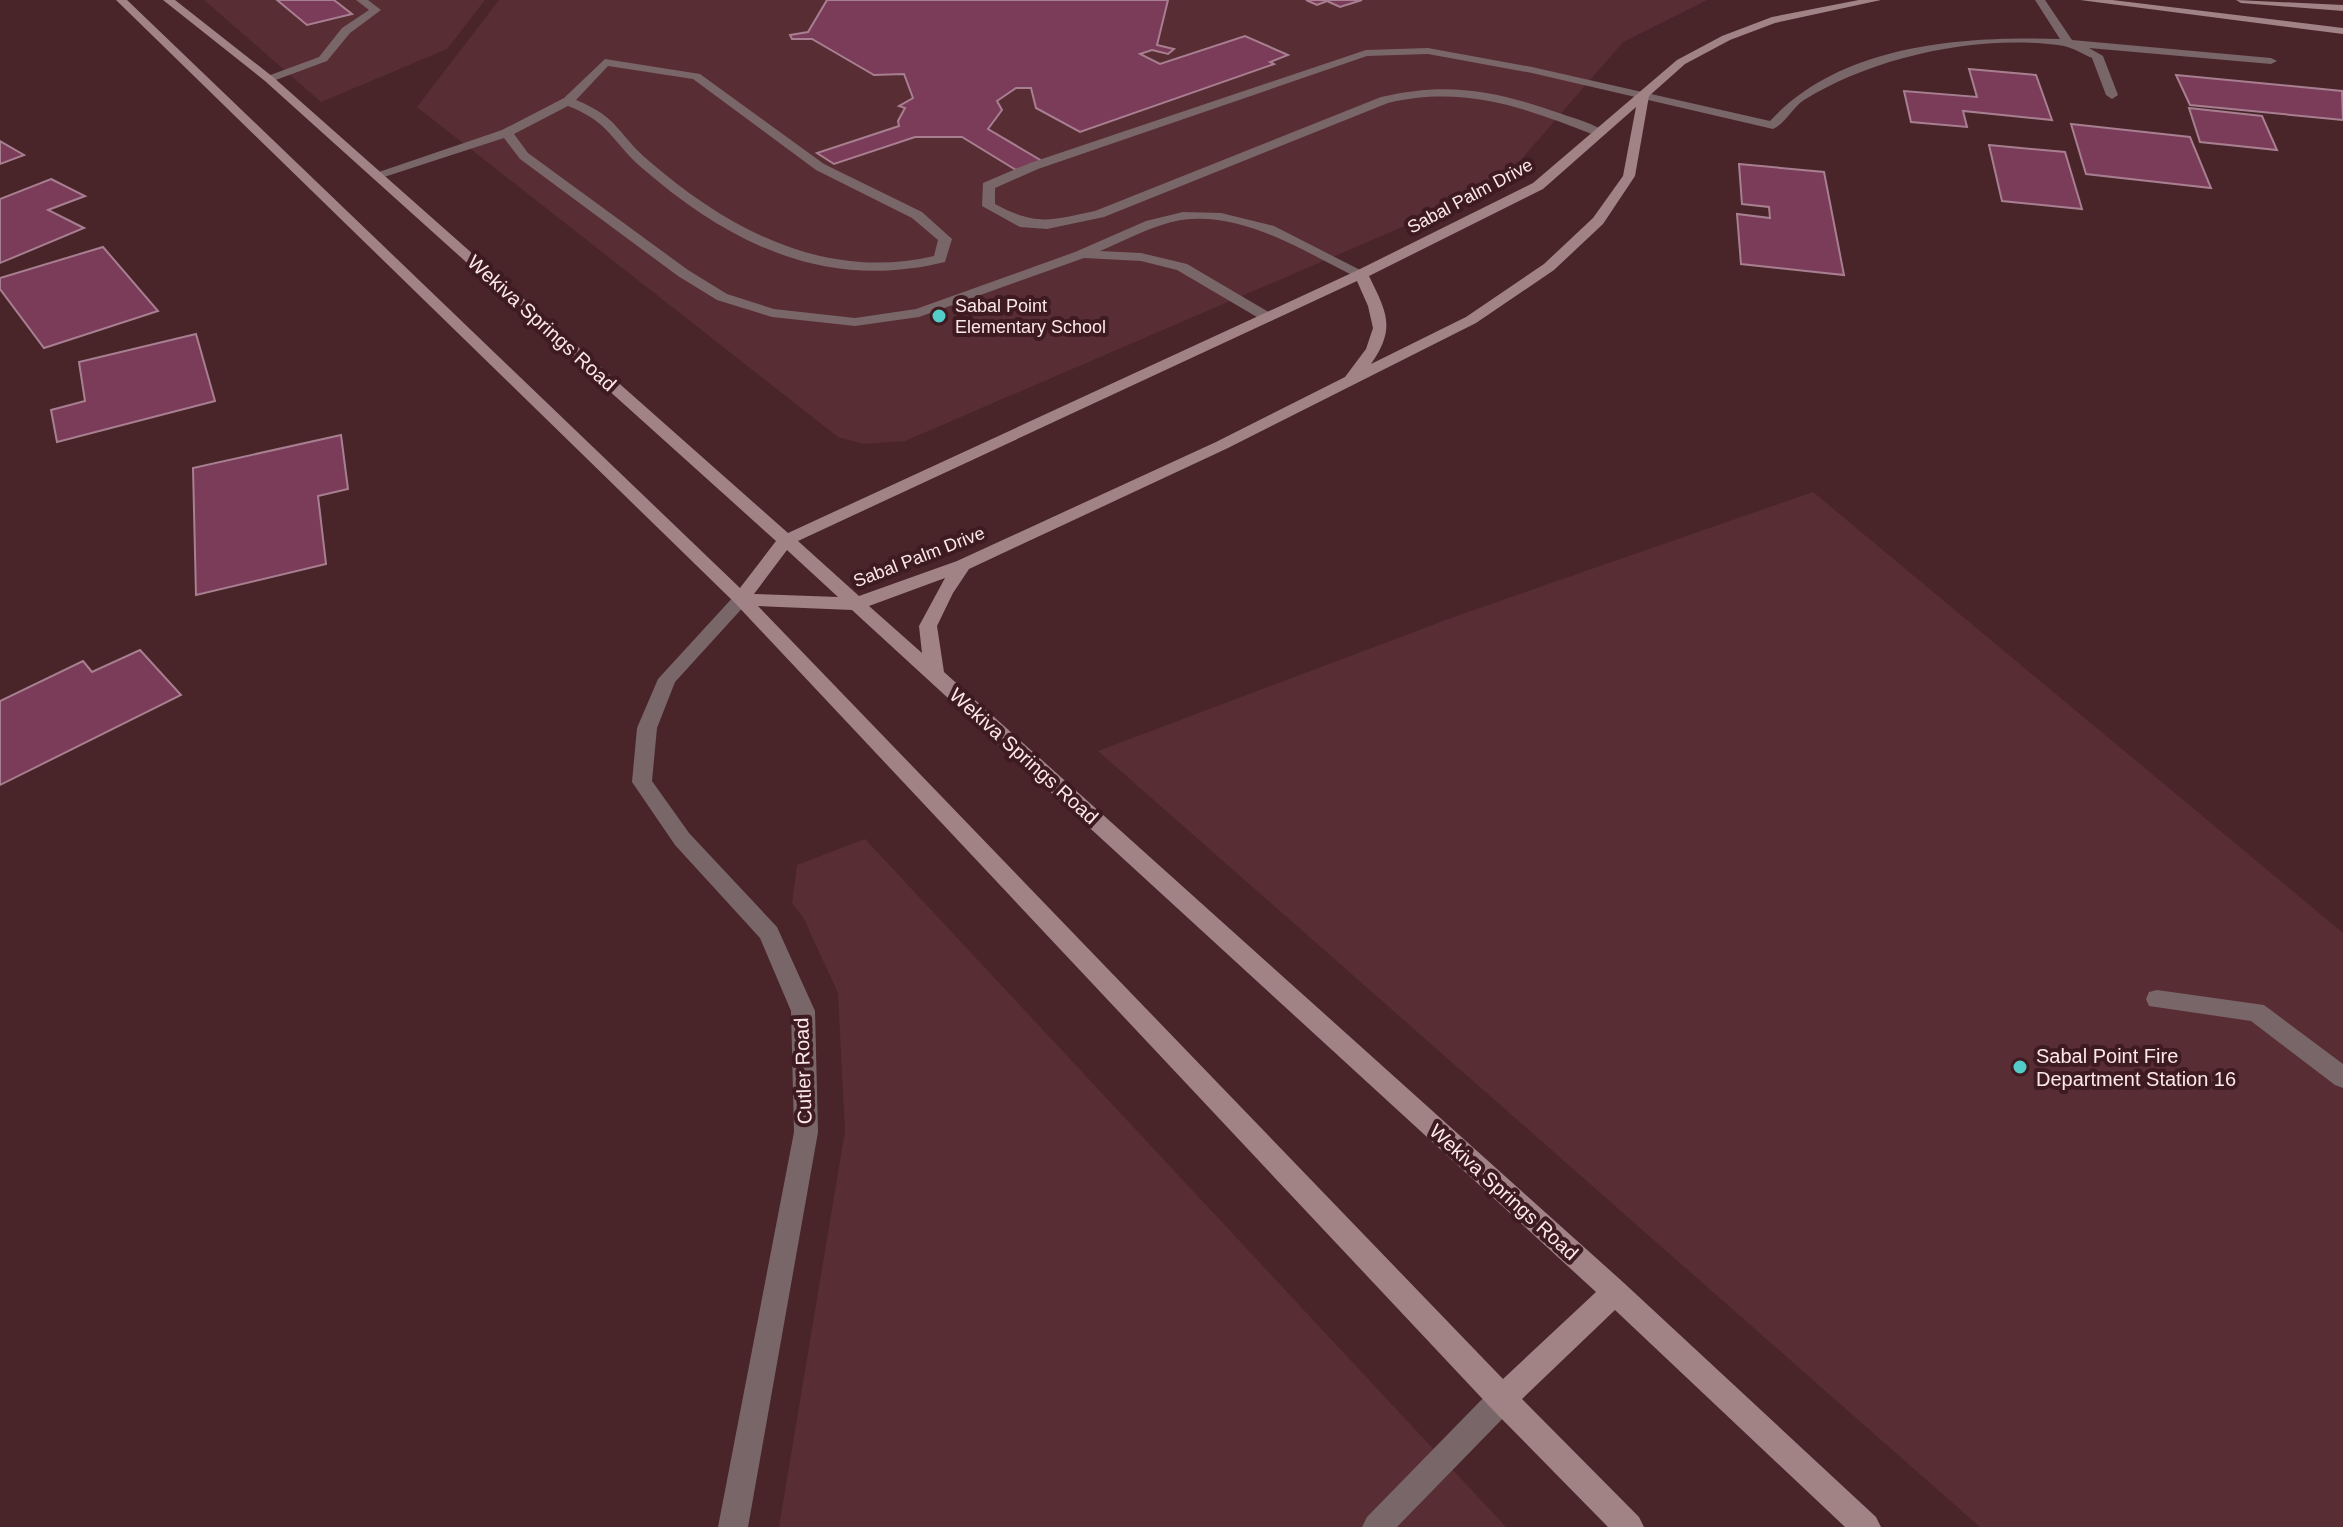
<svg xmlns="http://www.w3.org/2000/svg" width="2343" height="1527" font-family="Arial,sans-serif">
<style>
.built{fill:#582d34}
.building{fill:#7a3c59;stroke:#a87f90;stroke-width:2}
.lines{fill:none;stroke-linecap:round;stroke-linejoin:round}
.lane{fill:#796668;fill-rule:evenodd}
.street{fill:#796668;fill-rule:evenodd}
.secondary{fill:#a18386;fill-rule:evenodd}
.poi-dot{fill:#53cdc9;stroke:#3e1b20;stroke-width:3}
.labels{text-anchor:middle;stroke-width:8;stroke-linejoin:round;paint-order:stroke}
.far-street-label{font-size:18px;fill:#fce8e9;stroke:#3e1b20}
.far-poi-label{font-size:18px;fill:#fce8e9;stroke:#3e1b20;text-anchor:start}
.street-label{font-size:20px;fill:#fce8e9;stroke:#3e1b20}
.poi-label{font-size:20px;fill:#fce8e9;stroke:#3e1b20;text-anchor:start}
</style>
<rect width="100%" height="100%" fill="#49252a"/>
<path class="built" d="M204 0H485L447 49 321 102Z
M499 0H1707L1623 42 1519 162 1479 194 905 441 864 444 838 437 417 107Z
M1813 492 2343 933V1527H1980L1098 751 1451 618Z
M865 839 1506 1527H779L845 1131 838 993 803 917 792 903 797 865Z"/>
<path class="building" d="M277 0H334L352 14 307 25Z
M827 0H1168L1157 45 1174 49 1168 54 1152 50 1140 54 1160 64 1245 36 1288 55 1270 62 1274 64 1080 132 1036 108 1031 88H1016L997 101 1002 110 988 129 1042 161 1016 170 962 137H915L834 164 817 153 899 126 898 121 905 108 899 106 913 98 904 74 874 75 812 39H792L790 35 808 32Z
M1306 0H1362L1340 7 1327 1 1317 5Z
M1969 69 2036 75 2052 120 1963 111 1967 127 1911 122 1904 91 1977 97Z
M2176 75 2342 91 2343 120 2190 105Z
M2189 108 2262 116 2277 150 2200 142Z
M2071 124 2190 137 2211 188 2086 174Z
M0 141 24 155 0 164Z
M1989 145 2065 152 2082 209 2002 201Z
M1739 164 1824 172 1844 275 1741 264 1737 214 1770 218 1769 207 1742 204Z
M51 179 85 196 48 210 84 228 0 263V199Z
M103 247 158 311 44 348 0 289V278Z
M196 334 215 401 57 442 51 410 85 401 79 362Z
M341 435 348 489 318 496 326 564 196 595 193 468Z
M140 650 181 695 0 785V701L83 661 92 672Z"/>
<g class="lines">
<path class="lane" d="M356 0H368L381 10 350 33 327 61 273 81H265V77L319 57 342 28 369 10Z
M2035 0H2045L2072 40 2271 58 2277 61 2271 64 2089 48 2103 56 2118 95 2112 99 2106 95 2092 58C2083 54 2073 48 2064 46 1982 33 1874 56 1804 100 1792 108 1786 123 1773 129L1532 73 1428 54 1367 56 1038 169 995 188V204C1038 227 1050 220 1095 211L1381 97C1450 81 1496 91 1562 114 1576 119 1595 124 1607 133L1597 136C1525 108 1466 85 1388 103L1104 217 1047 229 1020 227 982 206 983 183 1030 163 1366 50 1428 48 1532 67 1770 121C1841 44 1962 36 2060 39Z
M605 59 700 74 824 164 922 212 952 239 945 262C826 291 731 245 642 168 612 142 610 122 568 106L514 134 528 153 688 270 727 294 774 309 855 318 916 309 1075 252 1146 221 1183 212 1221 213 1274 226 1368 274 1356 277C1303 251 1243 211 1181 220 1153 225 1126 240 1100 251L1141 253 1187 264 1272 314V320H1262L1177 270 1141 261 1084 258 919 317 855 326 772 317 717 300 678 276 520 159 504 138 381 178 370 175 502 130 564 98ZM608 66 693 79 816 170 912 218 938 240 934 256C826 281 730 231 649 161 617 134 620 118 576 100Z
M2157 990 2264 1005 2343 1064V1088L2335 1085 2251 1021 2149 1006 2146 999 2149 992Z
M1502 1385 1512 1389 1516 1399 1512 1409 1397 1527H1362L1367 1517 1492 1389Z"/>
<path class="street" d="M741 593 747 595 750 599 747 603 675 682 657 728 652 781 689 833 777 927 815 1011 818 1132 748 1527H718L794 1132 791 1011 760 938 675 845 632 782 637 728 658 679 735 595Z"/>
<path class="secondary" d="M116 0H127L740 588 776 541 265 81 163 0H175L273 77 788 533 1356 271 1533 183 1677 60 1722 36 1772 17 1859 0H1881L1775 23 1730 40 1685 64 1649 96 1635 176 1603 224 1554 270 1476 323 1228 448 969 569 953 593 937 626 944 672 1624 1283 1876 1517 1881 1527H1845L1615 1310 1522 1399 1639 1517 1644 1527H1608L1492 1409 735 603ZM1636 107 1623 176 1593 218 1544 264 1466 317 1371 364C1396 328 1387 313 1369 276L1543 189ZM1357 281 1368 306 1373 328 1366 349 1345 377 1216 442 957 561 859 596 798 541ZM787 550 838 597 754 594ZM945 578 919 626 922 653 869 606ZM758 606 852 610 1596 1292 1503 1379Z
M2080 0H2112L2343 28V34Z
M2236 0 2343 5V11L2241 3Z"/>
</g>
<g class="poi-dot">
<circle cx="939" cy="316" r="8"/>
<circle cx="2020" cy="1067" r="8"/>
</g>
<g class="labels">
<g class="far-street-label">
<text transform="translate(1470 196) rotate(-28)" y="6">Sabal Palm Drive</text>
<text transform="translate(919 557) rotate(-21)" y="6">Sabal Palm Drive</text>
</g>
<g class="far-poi-label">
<text x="955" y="312">Sabal Point<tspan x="955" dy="21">Elementary School</tspan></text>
</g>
<g class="street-label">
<text transform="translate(542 323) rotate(42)" y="7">Wekiva Springs Road</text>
<text transform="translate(1024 756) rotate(42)" y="7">Wekiva Springs Road</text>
<text transform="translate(803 1071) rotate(-92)" y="7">Cutler Road</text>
<text transform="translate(1504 1192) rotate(42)" y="7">Wekiva Springs Road</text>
</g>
<g class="poi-label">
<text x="2036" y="1063">Sabal Point Fire<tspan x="2036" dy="23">Department Station 16</tspan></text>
</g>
</g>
</svg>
